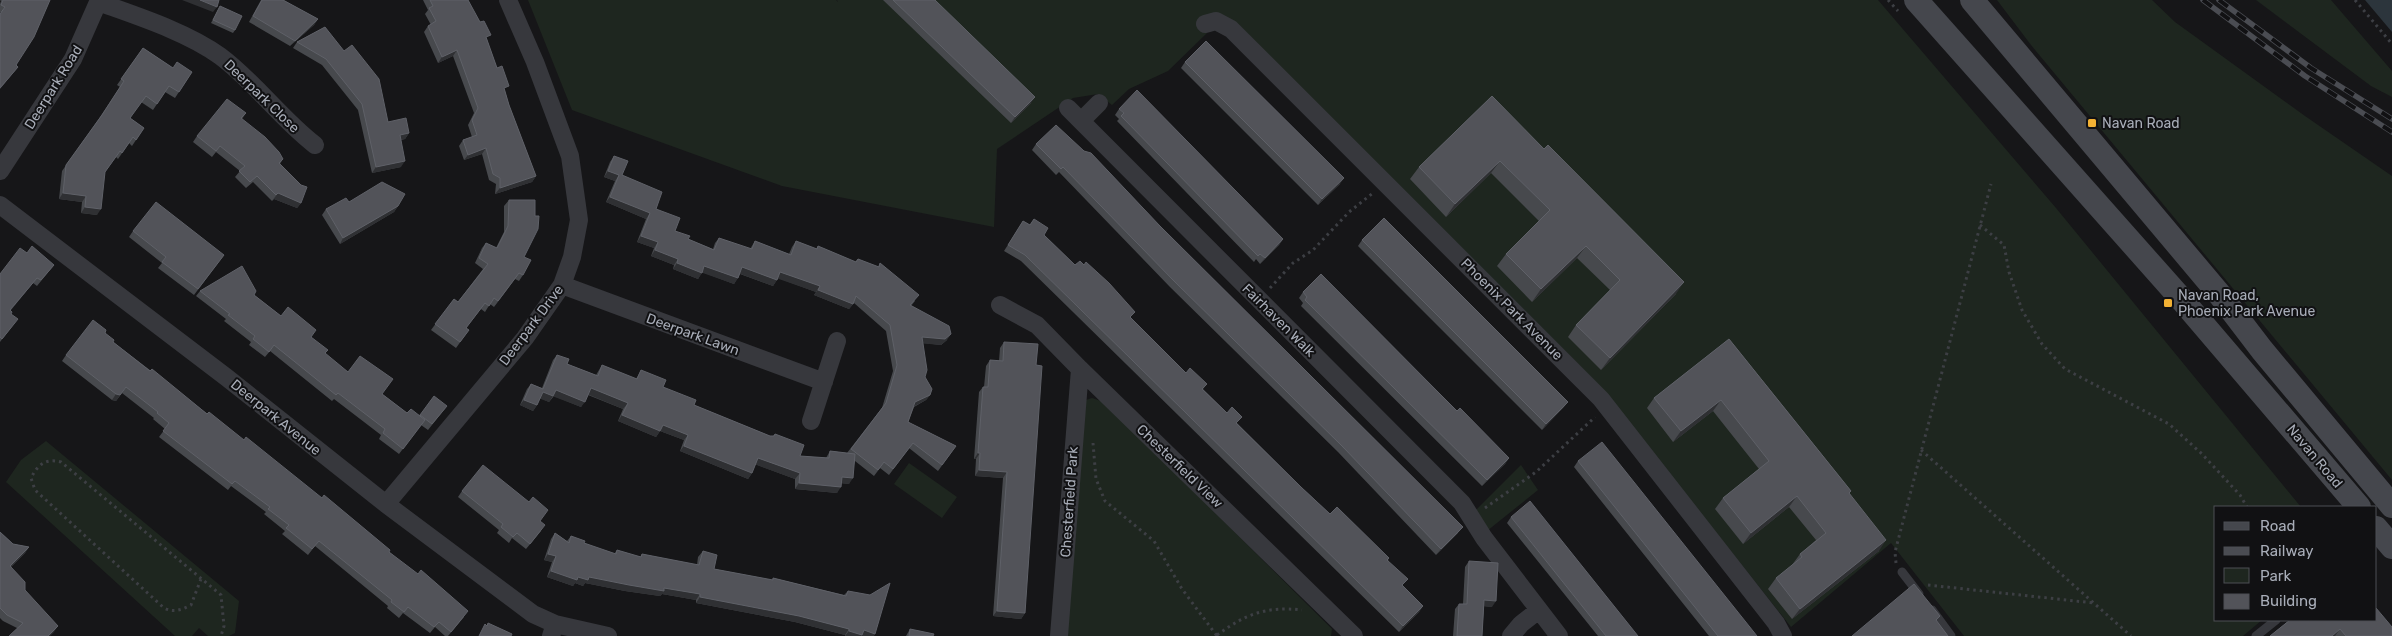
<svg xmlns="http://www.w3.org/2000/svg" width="2392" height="636" font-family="Rubik,sans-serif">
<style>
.green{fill:#1e261f}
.water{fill:#2c353c}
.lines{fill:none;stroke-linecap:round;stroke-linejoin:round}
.path{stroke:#3d3f44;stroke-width:3;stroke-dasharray:2.5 4;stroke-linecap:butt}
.lane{stroke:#37383d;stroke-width:9}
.street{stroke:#37383d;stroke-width:18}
.secondary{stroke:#45474d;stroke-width:24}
.rail-casing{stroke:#4a4c52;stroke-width:5.5}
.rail{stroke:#111113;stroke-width:4;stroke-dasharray:11;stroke-linecap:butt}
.wall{fill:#47494d}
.shaded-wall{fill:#2f3033}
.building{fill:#525359;stroke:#5f6168}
.poi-dot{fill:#f2b134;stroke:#111113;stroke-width:2}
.labels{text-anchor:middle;stroke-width:4;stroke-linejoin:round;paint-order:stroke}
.street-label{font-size:14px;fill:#a8adb8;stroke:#111113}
.poi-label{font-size:14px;fill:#a8adb8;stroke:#111113;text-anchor:start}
</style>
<rect width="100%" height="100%" fill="#161618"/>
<path class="green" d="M528 0H836L838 2 837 0H1878L2056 208 2301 507H2216V620H2262L2243 636H1964L1891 543 1791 627 1607 395 1235 24 1201 19 1207 33 1168 71 1129 89 1112 105 1098 94 1073 98 997 149 994 227 782 186 572 110Z
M1997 0H2152L2175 22 2305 116 2392 176V480L2031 45Z
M2256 0H2331L2392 71V97L2371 86Z
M1092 398 1104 402 1332 629 1331 636H1067L1086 400Z
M46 441 239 601 235 633 229 636H208L199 628 192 636H175L6 482 21 460Z
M909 463 957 497 942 518 894 484Z
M1521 465 1538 490 1487 531 1476 510Z"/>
<path class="water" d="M2365 0H2392V32Z"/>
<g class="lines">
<path class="path" d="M1888 0 1898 11
M2355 0 2392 44
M1980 225 2004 245 2009 272 2022 310 2042 344 2065 369 2169 424 2202 454 2240 495 2247 507
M1270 288 1293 263 1313 250 1349 212 1373 193
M1093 443 1096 479 1105 501 1154 541 1182 589 1217 636
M1921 450 2131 636
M1485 508 1536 472 1595 417
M1896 563 1895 552 1991 184
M201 579 191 605C181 610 174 613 164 608L35 490 31 478C38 464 46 458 61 462L221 595 224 626 221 636
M1928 585 2094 603
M1217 635C1246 614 1266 606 1302 610"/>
<path class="lane" d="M1902 572 1919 594
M1932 610 1951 636
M2256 636 2276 620"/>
<path class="street" d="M98 2C137 16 187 32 220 56 255 82 280 118 315 145
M1205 24 1216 21 1231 29 1601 399 1776 623 1783 636
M1068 108 1462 503 1484 538 1559 636
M1081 121 1099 103
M0 171 73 59 99 0
M0 205 226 377 386 504 533 614 555 624
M562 285 824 382
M1000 305 1037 325 1080 369 1354 636
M811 421 837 341
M386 504 525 338 562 285 572 257 579 220 570 156 535 62 508 0
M551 636 555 624 608 636
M1059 636 1080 369
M1511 636 1521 624 1539 610"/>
<path class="secondary" d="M1916 0 2177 294 2359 507
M1972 0 2220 295 2262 350 2392 506
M2376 528 2392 547"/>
<defs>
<path id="rail" d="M2203 0 2305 76 2392 132
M2219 0 2311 68 2392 119"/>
</defs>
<use href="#rail" class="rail-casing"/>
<use href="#rail" class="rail"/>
</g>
<path class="wall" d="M0 0H50L16 65 18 67 0 89V14L1 13 0 12V4L1 1Z
M261 0H283L318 19 314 25 290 46 249 22Z
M423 0H468L487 40 505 91 509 105 536 176 532 182 495 194 496 184 489 180 482 154 464 160 459 146 463 140 472 137 468 125 474 113 453 56 438 63 424 32 428 26 431 25 425 14 428 10Z
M883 0H935L1031 103 1011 123Z
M220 6 235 30 233 33 211 23Z
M325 27 388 122 409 133 405 139 401 140V167L372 173 358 110 322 65 293 48 297 42Z
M143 48 173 68 192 72 175 98 165 92 153 110 141 102 130 118 144 128 132 146 129 143 118 159 116 157 105 172 97 215 81 213 82 202 59 199 62 171 98 120 120 87 117 85Z
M1185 62 1340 184 1318 205 1181 68Z
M1492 96 1676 294 1601 370 1568 337 1576 325 1610 290 1577 258 1532 302 1497 266 1506 254 1539 221 1491 173 1446 217 1410 179 1419 167Z
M1119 109 1283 239 1279 245 1260 264 1256 259 1254 262 1117 121 1119 119 1115 115Z
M246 113 242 119 283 159 280 164 301 203 297 208 274 199 272 201 253 182 246 188 235 177 240 171 216 152 212 157 193 142 197 136Z
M1036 144 1160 226 1458 533 1436 555 1338 452 1170 287 1059 172 1056 175 1032 150Z
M614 156 622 175 656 209 675 231 688 239 713 249 715 243 719 238 750 249 755 241 789 254 792 247 796 241 816 249 818 246 855 262 858 259 878 267 880 263 915 301 911 306 947 340 941 345 923 343 925 377 930 395 926 400 914 407 908 422 956 446 938 471 909 448 889 475 880 468 874 476 855 461 849 484 841 483 837 493 795 489V479L755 464 752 473 748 479 680 451 684 440 660 431 656 437 618 421 623 409 588 395 581 407 554 396 549 402 540 398 537 405 533 411 520 405 527 389 531 384 542 388 553 360 557 355 567 364 596 375 602 365 636 379 641 370 663 387 694 405 770 436H773L775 434 800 456 826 458 830 451 847 453 882 408 893 371 886 331 854 303 849 309 814 295 816 292 778 278 773 286 740 274 734 284 702 272 698 279 673 269 674 265 651 256 654 248 637 242 646 219 606 202 615 181 604 177 610 162Z
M509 200 524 257 523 275 519 281 515 279 494 307 490 304 485 312 481 309 466 328 469 330 456 348 431 330 454 299 458 302 483 269 475 263 482 248 486 243 496 248 504 232V206Z
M349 202 398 206 394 212 340 244 322 215 326 209Z
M1034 219 1044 235 1186 373 1207 384 1203 389 1301 487 1330 514 1389 558 1388 560 1402 586 1423 606 1419 612 1399 632 1021 261 1004 251 1023 221 1030 225Z
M133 231 224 255 194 295 158 268 162 263 129 237Z
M1362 240 1568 402 1563 408 1542 430 1358 246Z
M54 265 37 286 33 283 11 310V314L13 325 0 342V274Z
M200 291 254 295 281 316 311 337 325 354 348 372 382 394 407 413 420 415 447 406 428 430 421 425 399 454 379 439 381 435 334 399 332 401 270 351 265 357 249 345 251 342 224 321 226 319 196 296Z
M1303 292 1457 411 1509 458 1505 464 1482 486 1301 306 1303 303 1299 298Z
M105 333 113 342 389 552 464 617 448 636H445L435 627 430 633 403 613 399 618 387 608 388 606 315 546 308 555 282 534 285 531 264 514 266 512 231 486 228 490 159 437 165 429 153 419 154 418 122 393 116 401 112 400 62 361 66 355Z
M1729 339 1851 491 1849 493 1879 551 1792 619 1768 589 1776 578 1792 565 1800 554 1816 540 1789 507 1743 544 1715 509 1723 498 1759 469 1713 411 1673 442 1647 408 1654 398Z
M1004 342 1036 365 1025 613 1021 619 993 616 1003 478 975 476 976 459H974L979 392 983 387H984L986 366 990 360 999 361 1000 348Z
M1578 461 1757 636H1709L1574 467Z
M462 491 540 521 541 531 526 549 512 538 509 543 497 533 499 530 458 497Z
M1511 517 1638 636H1598L1507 523Z
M0 532 13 544 29 547 25 553 11 567 25 590 54 632 17 628 3 621 0 618Z
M555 533 567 541 571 536 584 543 614 554 617 550 640 557 642 554 697 565 698 557 703 551 714 569 772 580 773 578 844 595 848 591 874 636H845V635L795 622 696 603V600L662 594 660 596 625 591 585 583 583 586 575 583 573 586 547 577 552 562 544 560 551 539Z
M1469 561 1492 607 1484 606 1482 636H1453L1455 609 1459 604H1463L1465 567Z
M2290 620 2392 636H2270Z
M910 629 933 636H906Z"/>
<path class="shaded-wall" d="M182 0H200L217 7 213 12Z
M318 19 314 25 290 46 295 41Z
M457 50 453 56 438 63 442 57Z
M1035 97 1031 103 1011 123 1015 117Z
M409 133 405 139 395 141 400 135Z
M486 148 482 154 464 160 468 155Z
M405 161 401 167 372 173 376 167Z
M1500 161 1491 173 1446 217 1455 204Z
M608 171 619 175 615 181 604 177Z
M536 176 532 182 495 194 500 188Z
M1344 178 1340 184 1318 205 1322 199Z
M63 193 86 196 82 202 59 199Z
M278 193 301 203 297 208 274 199 272 201Z
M610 197 650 213 646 219 606 202Z
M398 206 394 212 340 244 343 238Z
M85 207 101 209 97 215 81 213Z
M641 236 658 242 654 248 637 242Z
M1283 239 1279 245 1260 264 1265 258Z
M1586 246 1577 258 1532 302 1541 289Z
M655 250 678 259 674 265 651 256Z
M677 263 702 273 698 279 673 269Z
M704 266 738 278 734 284 700 272Z
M742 267 777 280 773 286 738 273Z
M780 272 820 286 816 292 776 278Z
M37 278 33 283 6 316 10 310Z
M1684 282 1676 294 1601 370 1610 358Z
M818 290 853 304 849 309 814 295Z
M951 334 947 340 941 345 918 343 922 337Z
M126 387 116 401 112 400 116 394Z
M591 388 628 403 623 409 587 394Z
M556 390 585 402 581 407 552 396Z
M543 392 553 396 549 402 538 398Z
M930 395 926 400 911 408 915 402Z
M524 400 537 405 533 411 520 405Z
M1721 400 1713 411 1673 442 1681 431Z
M1568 402 1563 408 1542 430 1546 424Z
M622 415 663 425 688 435 684 440 660 431 656 437 618 421Z
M684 446 752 473 748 479 680 451Z
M978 453H980L976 459H974Z
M758 458 800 473 795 479 754 464Z
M1509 458 1505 464 1482 486 1487 480Z
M979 470 1007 472 1003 478 975 476Z
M842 477 853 478 849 484 838 483Z
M799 483 841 487 837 493 795 489Z
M1797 496 1789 507 1743 544 1751 533Z
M1463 527 1458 533 1436 555 1441 549Z
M1886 540 1879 551 1792 619 1800 609Z
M29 547 25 553 5 572 10 566Z
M548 554 556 556 552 562 544 560Z
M551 571 578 577H589L664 588 700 594 696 600 662 594 660 596 625 591 585 583 583 586 575 583 573 586 547 577Z
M700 597 799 616 849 629 845 635 795 622 696 603Z
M1484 600 1496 601 1492 607 1480 606Z
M1423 606 1419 612 1399 632 1403 626Z
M997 611 1025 613 1021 619 993 616Z
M58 626 54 632 50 636H48Z
M2340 629 2335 636H2332Z
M864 630 875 634 874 636H845L849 631Z"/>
<path class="building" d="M3 0H50L34 37 16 65 18 67 0 88V14L5 7 1 5Z
M200 0H219L217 7Z
M262 0H283L318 19 295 41 253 16Z
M430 0H468L480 22 484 21 491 35 486 37 497 68 502 66 509 86 504 88 509 105 536 176 500 188V178L493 174 486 148 468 155 463 140 477 135 472 120 478 108 457 50 442 57 428 26 436 21 429 8 433 6Z
M893 0H935L1035 97 1015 117Z
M220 6 242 16 235 30 213 20Z
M325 27 344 51 352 45 379 79 388 122 406 118 409 133 400 135 405 161 376 167 362 104 326 59 297 42Z
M1206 41 1344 178 1322 199 1185 62Z
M143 48 173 68 177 62 192 72 179 92 169 86 157 104 146 96 130 118 144 128 136 140 133 137 122 153 120 151 105 172 101 209 85 207 86 196 63 193 66 165 102 115 124 81 121 79Z
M1137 90 1283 239 1265 258 1260 254 1258 256 1121 116 1124 113 1119 109Z
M1492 96 1544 149 1548 145 1684 282 1610 358 1576 325 1620 280 1586 246 1541 289 1506 254 1550 210 1500 161 1455 204 1419 167Z
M227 99 246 113 241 118 265 137 279 152 283 159 279 163 301 185 307 187 301 203 278 193 276 195 257 176 250 182 239 171 245 166 220 146 216 151 197 136Z
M1056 125 1084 151 1091 153 1160 226 1463 527 1441 549 1342 446 1174 281 1063 167 1061 169 1036 144Z
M614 156 628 161 622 175 662 192 656 209 680 218 675 231 690 236 688 239 714 250 719 238 752 249 755 241 791 255 796 241 817 249 818 246 856 262 858 259 879 267 880 263 919 295 910 305 949 326 951 334 945 339 922 337 927 370 925 377 932 389 930 395 915 402 908 422 956 446 942 465 913 443 893 469 884 462 878 470 851 449 886 403 897 365 890 325 856 296 853 304 818 290 820 286 780 272 777 280 742 267 738 278 704 266 702 273 677 263 678 259 655 250 658 242 641 236 650 213 610 197 619 175 608 171Z
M382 182 405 194 398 206 343 238 326 209 346 198 349 202Z
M509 200H535V216H539L538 229 524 257 531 260 523 275 519 273 498 301 494 298 489 306 485 303 466 328 469 330 460 342 435 324 454 299 458 302 488 264 479 258 486 243 497 248 508 226Z
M156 202 224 255 198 289 162 262 166 257 133 231Z
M1384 218 1568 402 1546 424 1362 240Z
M1034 219 1048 228 1044 235 1075 265 1080 261 1084 265 1086 262 1109 283 1135 312 1130 317 1186 373 1190 368 1207 384 1202 389 1227 413 1232 407 1242 417 1236 423 1301 487 1330 514 1337 507 1389 558 1387 560 1408 579 1402 585 1423 606 1403 626 1025 255 1008 245 1023 221 1030 225Z
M32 246 54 265 41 280 37 278 10 310 12 312 11 314 18 319 2 339 0 337V274L20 248 27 253Z
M242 266 256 291 254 295 281 316 288 307 316 330 311 337 328 350 325 353 348 372 360 356 393 379 382 394 407 413 411 409 425 420 403 449 383 433 385 429 338 393 336 395 274 345 269 352 253 339 255 336 228 315 230 314 200 291Z
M1321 274 1440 394 1457 411 1460 408 1509 458 1487 480 1305 300 1307 297 1303 292Z
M93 320 106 330 105 333 114 340 113 342 150 371 152 369 207 414 209 412 244 440 246 437 322 498 324 495 390 550 389 552 418 574 421 570 468 611 451 632 439 622 434 627 408 607 404 612 391 602 392 600 319 541 312 549 286 528 289 525 268 509 270 507 235 481 232 484 163 431 169 423 157 413 158 412 126 387 120 395 116 394 66 355Z
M1729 339 1851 491 1849 493 1886 540 1800 609 1776 578 1802 557 1800 554 1826 533 1797 496 1751 533 1723 498 1769 461 1721 400 1681 431 1654 398Z
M1004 342 1038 344 1036 365 1042 366 1025 613 997 611 1007 472 979 470 980 453H978L983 387H988L990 360 1003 361Z
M557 355 569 359 567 364 598 376 602 365 637 379 641 370 666 380 663 387 696 400 694 405 770 436H774L775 434 804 445 800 456 829 458 830 451 855 454 853 478 842 477 841 487 799 483 800 473 758 458 752 473 684 446 688 435 663 425 660 431 622 415 628 403 591 388 585 402 556 390 553 396 543 392 537 405 524 400 531 384 543 389Z
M434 396 447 406 432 424 420 415Z
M1602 442 1757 636H1718L1578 461Z
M483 465 529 502 533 497 548 510 540 521 545 525 530 544 517 533 513 537 501 527 503 524 462 491Z
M1530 501 1638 636H1606L1511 517Z
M0 532 13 544 29 547 10 566 25 582V590L58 626 48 636H9L23 623 7 615 0 608Z
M555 533 569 543 571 536 585 541 584 543 616 554 617 550 641 557 642 554 699 565 703 551 717 555 714 569 773 580V578L846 596 848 591 870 595 890 583 875 634 864 630 862 635 849 631V629L799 616 700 597V594L664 588V591L629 585 589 577 588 580 578 577 577 580 551 571 556 556 548 554Z
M1469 561 1498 563 1496 601 1484 600 1482 636H1457L1459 604H1467Z
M1914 584 1940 616 1936 620 1948 636H1852Z
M2376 608 2392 627V636H2346L2340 629 2332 636H2270L2290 620H2376Z
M488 623 512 634 511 636H479L485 624 487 626Z
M910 629 934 634 933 636H909Z"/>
<g class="poi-dot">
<rect x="2087" y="118" width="10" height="10" rx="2.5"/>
<rect x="2163" y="298" width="10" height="10" rx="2.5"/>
</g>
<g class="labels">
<g class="street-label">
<text transform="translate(53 87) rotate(-58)" y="5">Deerpark Road</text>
<text transform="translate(262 96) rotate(44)" y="5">Deerpark Close</text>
<text transform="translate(1512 309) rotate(45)" y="5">Phoenix Park Avenue</text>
<text transform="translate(1279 320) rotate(45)" y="5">Fairhaven Walk</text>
<text transform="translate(531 325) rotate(-53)" y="5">Deerpark Drive</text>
<text transform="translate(693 334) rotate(20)" y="5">Deerpark Lawn</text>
<text transform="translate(276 417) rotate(39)" y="5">Deerpark Avenue</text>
<text transform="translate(2315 456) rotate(50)" y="5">Navan Road</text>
<text transform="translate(1180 466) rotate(44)" y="5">Chesterfield View</text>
<text transform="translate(1069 502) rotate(-86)" y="5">Chesterfield Park</text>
</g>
<g class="poi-label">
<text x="2102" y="128">Navan Road</text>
<text x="2178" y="300">Navan Road,<tspan x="2178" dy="16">Phoenix Park Avenue</tspan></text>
</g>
</g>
<rect x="2214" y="506" width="162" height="115" fill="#111113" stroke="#4d4f55"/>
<rect x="2224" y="522" width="25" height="8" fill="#45474d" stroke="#4d4f55"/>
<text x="2260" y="531" font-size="15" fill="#a8adb8">Road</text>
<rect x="2224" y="547" width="25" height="8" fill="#4a4c52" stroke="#4d4f55"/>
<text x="2260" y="556" font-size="15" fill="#a8adb8">Railway</text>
<rect x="2224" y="568" width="25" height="15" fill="#1e261f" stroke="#4d4f55"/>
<text x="2260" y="581" font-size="15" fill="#a8adb8">Park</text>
<rect x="2224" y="594" width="25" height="15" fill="#525359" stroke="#4d4f55"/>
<text x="2260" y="606" font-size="15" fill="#a8adb8">Building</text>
</svg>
